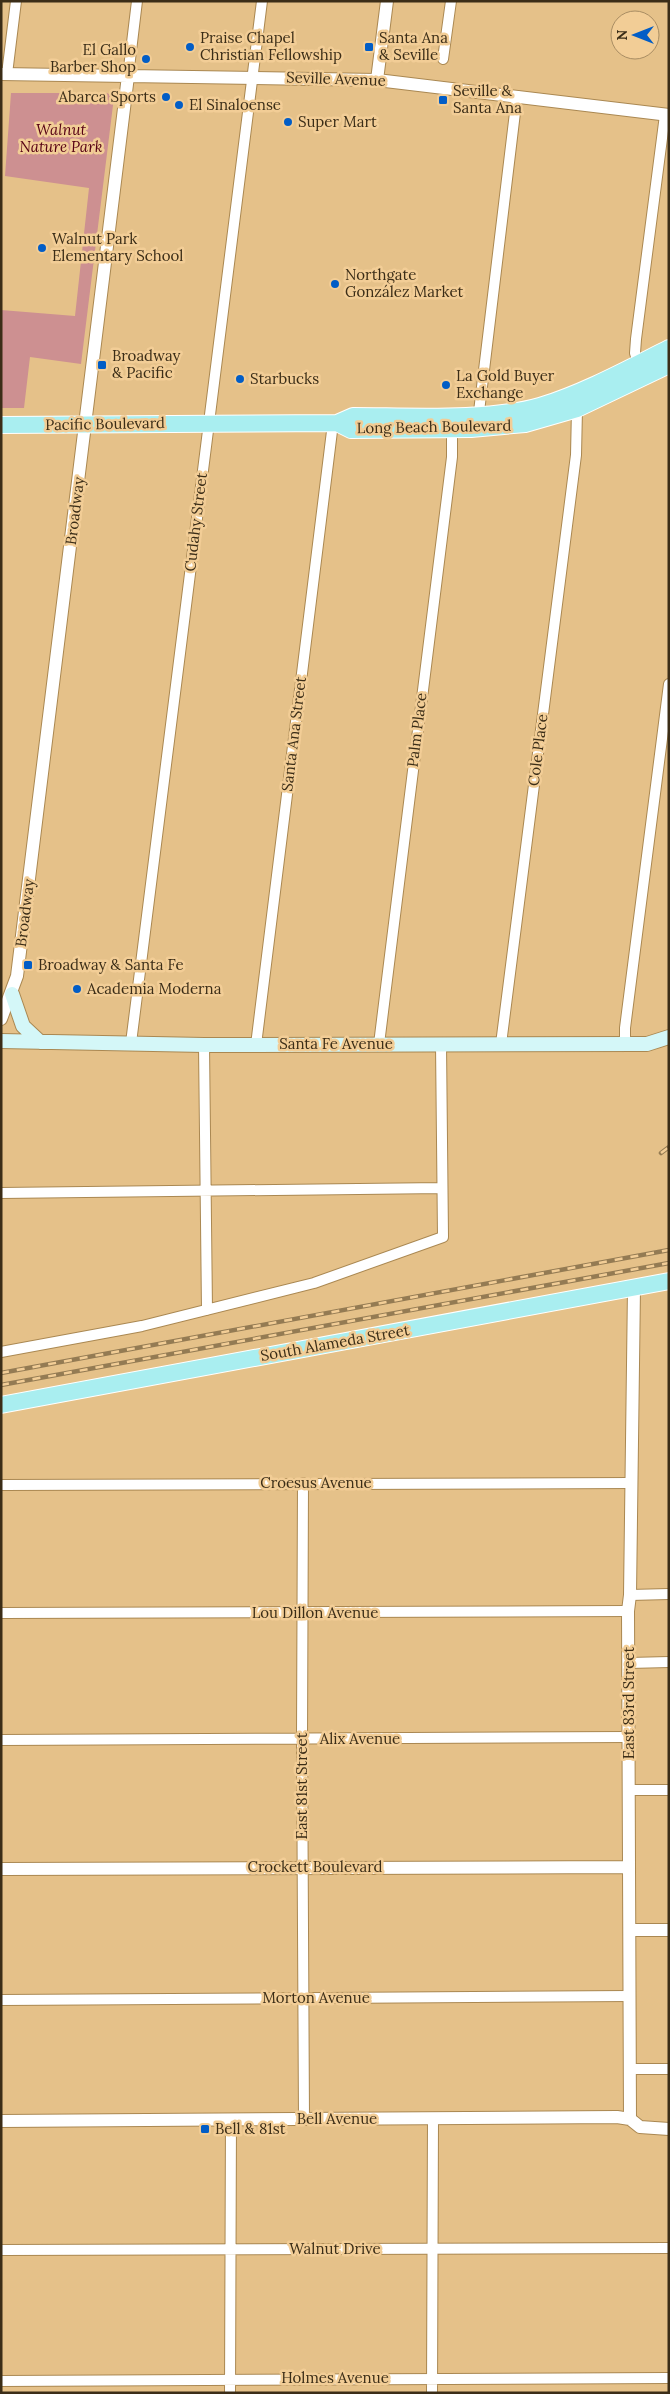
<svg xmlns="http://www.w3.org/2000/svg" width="670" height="2394" font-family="Lora,serif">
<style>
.green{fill:#cd9091}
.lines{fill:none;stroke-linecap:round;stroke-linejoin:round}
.minor-casing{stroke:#aa8852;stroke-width:12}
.tertiary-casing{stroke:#aa8852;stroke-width:14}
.secondary-casing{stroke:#aa8852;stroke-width:16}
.primary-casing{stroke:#fff;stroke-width:18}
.minor{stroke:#fff;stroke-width:10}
.tertiary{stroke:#fff;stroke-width:12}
.secondary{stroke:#d4f7f8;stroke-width:14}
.primary{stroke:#a9eef0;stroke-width:16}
.rail-casing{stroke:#947b53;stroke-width:4.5}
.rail{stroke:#f2cd96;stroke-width:2.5;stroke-dasharray:8;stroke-linecap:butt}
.poi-dot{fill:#025dc6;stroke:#f2cd96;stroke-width:2}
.labels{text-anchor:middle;stroke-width:5;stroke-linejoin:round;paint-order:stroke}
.poi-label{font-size:15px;fill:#3b2d17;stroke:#f2cd96;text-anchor:start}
.street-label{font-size:15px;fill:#3b2d17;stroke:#f2cd96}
.park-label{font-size:15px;font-style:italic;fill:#560014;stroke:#f2cd96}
</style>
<rect width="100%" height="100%" fill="#e5c189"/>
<path class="green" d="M11 93H107L114 97 81 364 30 357 24 408H1V310L75 316 89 188 5 176Z"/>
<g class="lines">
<defs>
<path id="minor" d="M443 59 451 1
M7 74 16 1
M128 76 137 1
M638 363 635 353 636 339 665 115
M478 420 517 96
M131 1043 262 1
M379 1044 452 457V424
M501 1044 576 455 577 409
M625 1044V1028L669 684
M204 1045 207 1310
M256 1045 333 423
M1 1193 442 1188
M1 1352 142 1326 314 1283 443 1237 441 1044
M303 1483 302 1739 304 2119
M1 1485 631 1483
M630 1595 669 1594
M1 1613 628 1611
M629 1663 669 1662
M1 1740 629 1737
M630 1790H669
M1 2000 630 1996
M631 2069H669
M1 2250 669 2248
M1 2381 669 2378
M230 2393 231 2119
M432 2393 433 2119"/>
<path id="tertiary" d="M1 74 377 80 669 115
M377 80 387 1
M1 1019 17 976 128 76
M1 1869 629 1867
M631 1930H669
M630 2119 628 1611 630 1595 634 1288
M1 2121 617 2117 630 2119 640 2127 669 2129"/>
<path id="secondary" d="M12 994 23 1026 40 1042
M1 1041 204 1045 637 1044H647L669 1037"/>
<path id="primary" d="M337 423 351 430 471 429 525 424 577 409 669 365
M1 425 337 423 353 416C407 416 488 421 540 406 585 392 627 369 669 348
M1 1405 669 1281"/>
</defs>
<use href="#minor" class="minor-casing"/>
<use href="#tertiary" class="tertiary-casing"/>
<use href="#secondary" class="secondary-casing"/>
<use href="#primary" class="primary-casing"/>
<use href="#minor" class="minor"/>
<use href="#tertiary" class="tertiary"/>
<use href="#secondary" class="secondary"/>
<use href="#primary" class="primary"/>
<defs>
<path id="rail" d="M661 1153 669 1147
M1 1373 669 1250
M1 1385 669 1263"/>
</defs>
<use href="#rail" class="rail-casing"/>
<use href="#rail" class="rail"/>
</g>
<g class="poi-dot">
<circle cx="190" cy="47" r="5"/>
<rect x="364" y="42" width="10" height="10" rx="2.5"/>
<circle cx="146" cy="59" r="5"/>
<circle cx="166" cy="97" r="5"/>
<rect x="438" y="95" width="10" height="10" rx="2.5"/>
<circle cx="179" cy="105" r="5"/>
<circle cx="288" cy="122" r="5"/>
<circle cx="42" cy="248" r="5"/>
<circle cx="335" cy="284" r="5"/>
<rect x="97" y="360" width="10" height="10" rx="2.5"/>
<circle cx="240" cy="379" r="5"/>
<circle cx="446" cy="385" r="5"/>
<rect x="23" y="960" width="10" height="10" rx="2.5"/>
<circle cx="77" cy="989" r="5"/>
<rect x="200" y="2124" width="10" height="10" rx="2.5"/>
</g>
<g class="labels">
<g class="poi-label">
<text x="200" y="43">Praise Chapel<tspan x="200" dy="17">Christian Fellowship</tspan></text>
<text x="379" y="43">Santa Ana<tspan x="379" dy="17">&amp; Seville</tspan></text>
<text x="136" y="55" text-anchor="end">El Gallo<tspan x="136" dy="17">Barber Shop</tspan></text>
<text x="453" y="96">Seville &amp;<tspan x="453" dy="17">Santa Ana</tspan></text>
<text x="156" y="102" text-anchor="end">Abarca Sports</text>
<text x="189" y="110">El Sinaloense</text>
<text x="298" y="127">Super Mart</text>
<text x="52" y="244">Walnut Park<tspan x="52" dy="17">Elementary School</tspan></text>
<text x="345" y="280">Northgate<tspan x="345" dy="17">González Market</tspan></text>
<text x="112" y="361">Broadway<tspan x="112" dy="17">&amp; Pacific</tspan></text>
<text x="456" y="381">La Gold Buyer<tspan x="456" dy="17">Exchange</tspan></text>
<text x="250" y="384">Starbucks</text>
<text x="38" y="970">Broadway &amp; Santa Fe</text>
<text x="87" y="994">Academia Moderna</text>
<text x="215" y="2134">Bell &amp; 81st</text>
</g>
<g class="street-label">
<text transform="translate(336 79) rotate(2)" y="5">Seville Avenue</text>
<text transform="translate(105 424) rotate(-1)" y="5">Pacific Boulevard</text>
<text transform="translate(434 427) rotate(-1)" y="5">Long Beach Boulevard</text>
<text transform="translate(75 511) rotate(-83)" y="5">Broadway</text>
<text transform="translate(196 522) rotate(-83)" y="5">Cudahy Street</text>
<text transform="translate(417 730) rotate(-83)" y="5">Palm Place</text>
<text transform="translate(294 734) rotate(-83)" y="5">Santa Ana Street</text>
<text transform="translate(538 750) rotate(-83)" y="5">Cole Place</text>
<text transform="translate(25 913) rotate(-83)" y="5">Broadway</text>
<text x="336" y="1049">Santa Fe Avenue</text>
<text transform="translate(335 1343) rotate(-10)" y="5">South Alameda Street</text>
<text x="316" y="1488">Croesus Avenue</text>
<text x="315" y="1618">Lou Dillon Avenue</text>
<text transform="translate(629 1703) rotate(-90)" y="5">East 83rd Street</text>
<text x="360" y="1744">Alix Avenue</text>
<text transform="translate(302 1786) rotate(-90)" y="5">East 81st Street</text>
<text x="315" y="1872">Crockett Boulevard</text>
<text x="316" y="2003">Morton Avenue</text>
<text x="337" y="2124">Bell Avenue</text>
<text x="335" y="2254">Walnut Drive</text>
<text x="335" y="2383">Holmes Avenue</text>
</g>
<g class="park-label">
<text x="61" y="135">Walnut<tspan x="61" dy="17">Nature Park</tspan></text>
</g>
</g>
<rect width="670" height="2394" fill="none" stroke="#3b2d17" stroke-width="5"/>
<g transform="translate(635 35) rotate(270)"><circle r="24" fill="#f2cd96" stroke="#a98d63"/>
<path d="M0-4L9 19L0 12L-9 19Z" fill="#025dc6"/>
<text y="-8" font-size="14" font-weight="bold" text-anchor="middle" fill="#3b2d17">N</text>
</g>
</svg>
